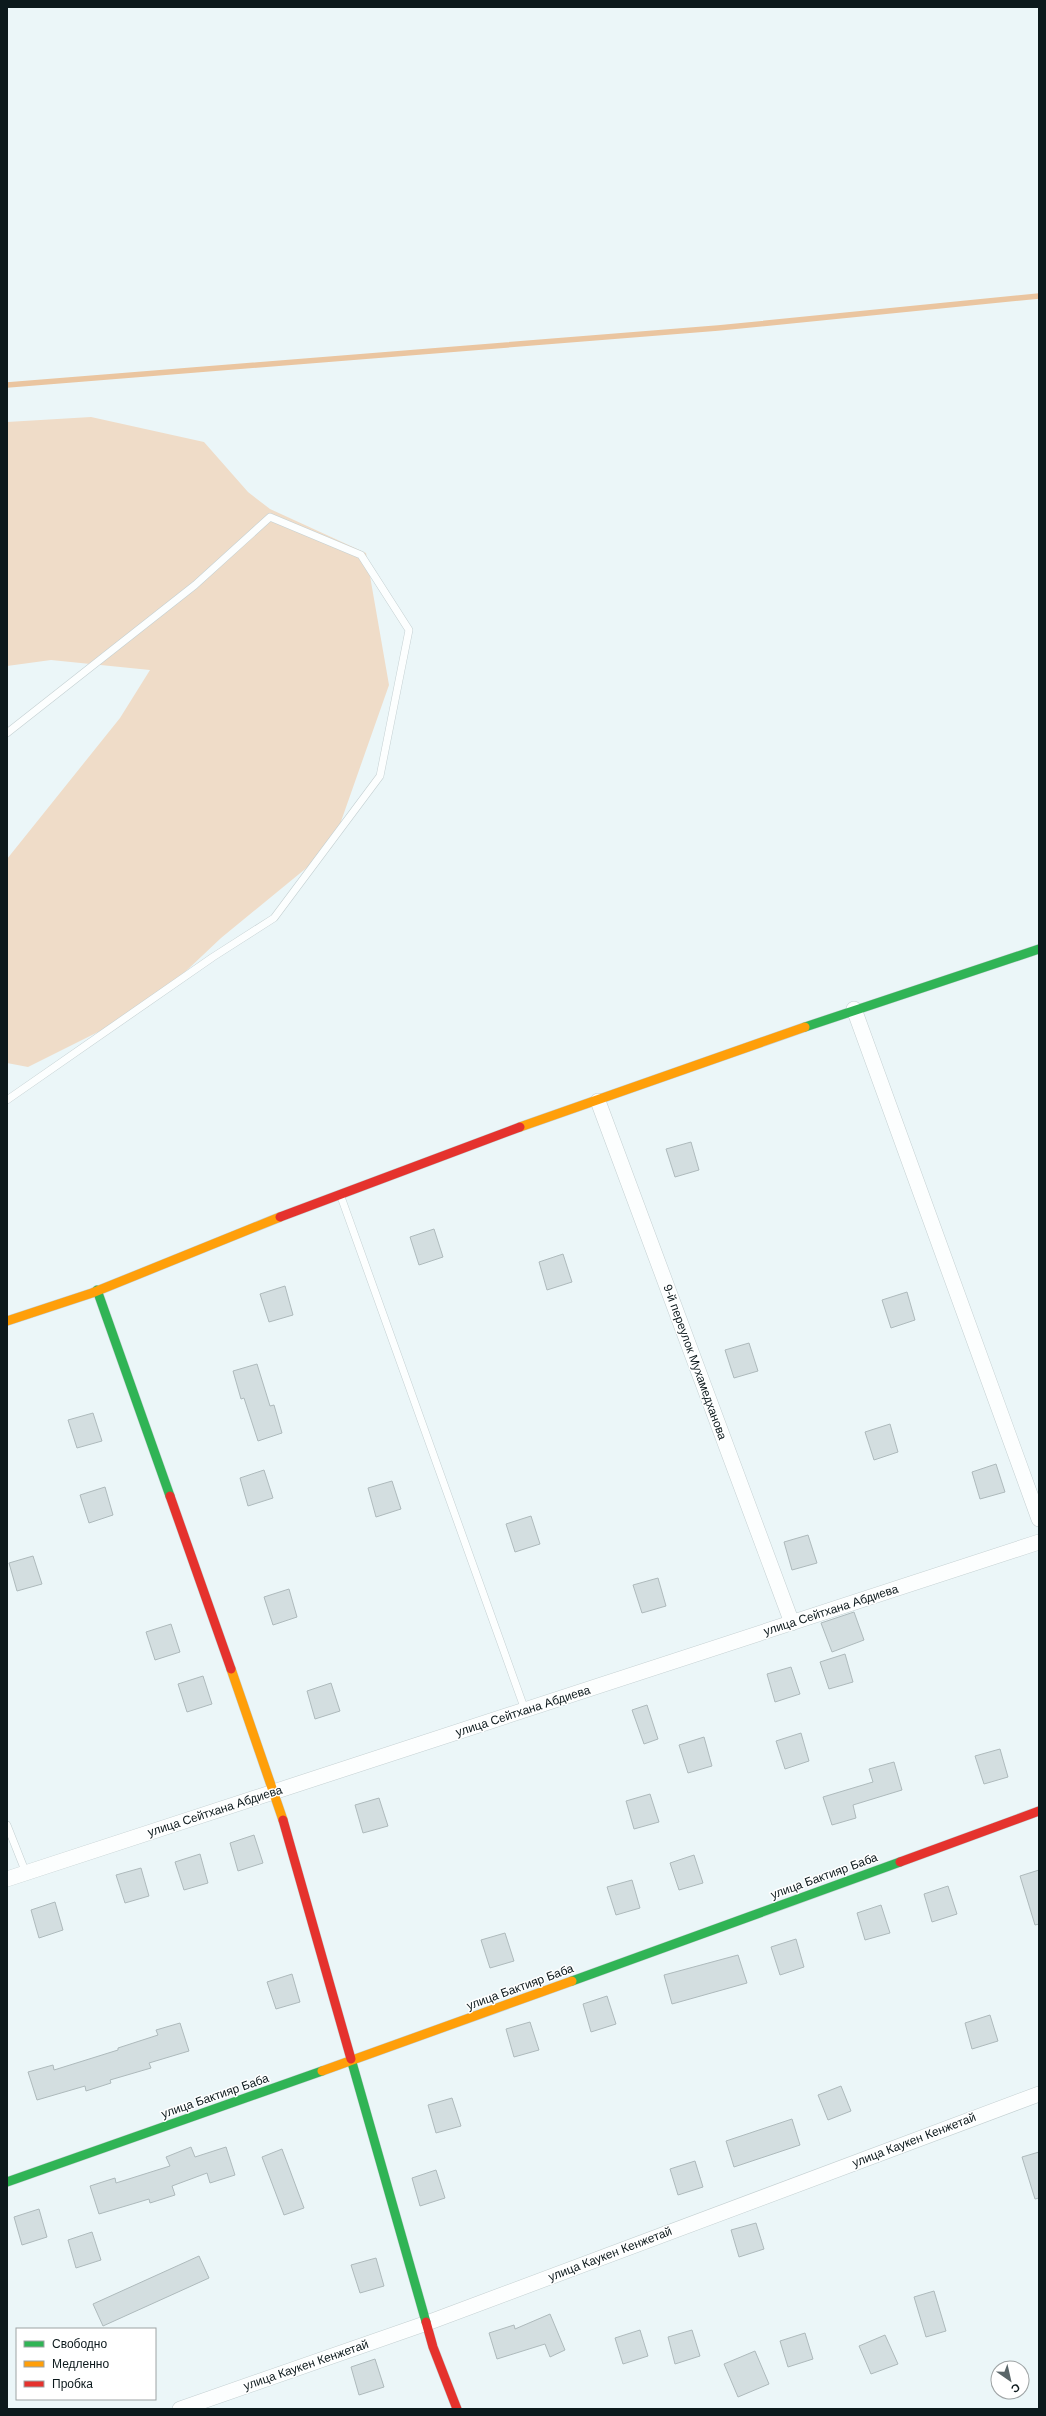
<svg xmlns="http://www.w3.org/2000/svg" width="1046" height="2416" font-family="Helvetica,sans-serif">
<style>
.green{fill:#efdcc8}
.lines{fill:none;stroke-linecap:round;stroke-linejoin:round}
.stream{stroke:#eac5a0;stroke-width:5.5}
.building{fill:#d3dee0;stroke:#aebabc}
.lane-casing{stroke:#c4d0d2;stroke-width:8}
.street-casing{stroke:#c4d0d2;stroke-width:16}
.fast-casing{stroke:#c4d0d2;stroke-width:10}
.slow-casing{stroke:#c4d0d2;stroke-width:10}
.jam-casing{stroke:#c4d0d2;stroke-width:10}
.lane{stroke:#fcfefe;stroke-width:7}
.street{stroke:#fcfefe;stroke-width:15}
.fast{stroke:#30b455;stroke-width:9}
.slow{stroke:#ff9f0a;stroke-width:9}
.jam{stroke:#e5322d;stroke-width:9}
.labels{text-anchor:middle;stroke-width:3;stroke-linejoin:round;paint-order:stroke}
.street-label{font-size:12px;fill:#0c191c;stroke:#fff}
</style>
<rect width="100%" height="100%" fill="#ebf6f8"/>
<path class="green" d="M91 417 204 442 248 492 270 509 366 553 389 685 332 847 221 938 148 1007 28 1067 7 1063V859L120 718 150 670 51 660 7 666V422Z"/>
<g class="lines">
<path class="stream" d="M7 385 718 328 1039 296"/>
</g>
<path class="building" d="M691 1142 699 1170 675 1177 666 1149Z
M434 1229 443 1257 419 1265 410 1237Z
M563 1254 572 1282 547 1290 539 1262Z
M285 1286 293 1315 269 1322 260 1294Z
M907 1292 915 1320 891 1328 882 1300Z
M749 1343 758 1371 734 1378 725 1350Z
M257 1364 270 1406 274 1405 282 1433 258 1441 244 1398 241 1399 233 1371Z
M93 1413 102 1441 77 1448 68 1420Z
M890 1424 898 1452 874 1460 865 1432Z
M996 1464 1005 1492 980 1499 972 1472Z
M264 1470 273 1498 248 1506 240 1478Z
M392 1481 401 1509 376 1517 368 1488Z
M105 1487 113 1515 89 1523 80 1495Z
M531 1516 540 1544 515 1552 506 1524Z
M808 1535 817 1563 792 1570 784 1542Z
M33 1556 42 1584 17 1591 9 1563Z
M658 1578 666 1606 642 1613 633 1585Z
M289 1589 297 1617 273 1625 264 1597Z
M854 1612 864 1640 832 1652 821 1623Z
M171 1624 180 1652 155 1660 146 1632Z
M845 1654 853 1682 829 1689 820 1662Z
M791 1667 800 1694 775 1702 767 1674Z
M203 1676 212 1704 187 1712 178 1684Z
M331 1683 340 1711 315 1719 307 1691Z
M647 1705 658 1739 644 1744 632 1710Z
M801 1733 809 1761 785 1769 776 1741Z
M704 1737 712 1766 688 1773 679 1745Z
M1000 1749 1008 1777 984 1784 975 1756Z
M894 1762 902 1790 853 1805 856 1818 832 1825 823 1797 873 1782 869 1769Z
M650 1794 659 1822 634 1829 626 1801Z
M379 1798 388 1826 363 1833 355 1805Z
M254 1835 263 1863 238 1871 230 1843Z
M200 1854 208 1883 184 1890 175 1862Z
M694 1855 703 1883 679 1890 670 1863Z
M141 1868 149 1896 125 1903 116 1875Z
M1039 1870V1924L1035 1925 1020 1876Z
M632 1880 640 1908 616 1915 607 1887Z
M948 1886 957 1914 932 1922 924 1894Z
M55 1902 63 1930 39 1938 31 1910Z
M881 1905 890 1933 865 1940 857 1913Z
M505 1933 514 1961 490 1968 481 1940Z
M796 1939 804 1967 780 1975 771 1947Z
M738 1955 747 1983 672 2004 664 1975Z
M292 1974 300 2002 276 2009 267 1982Z
M607 1996 616 2024 591 2032 583 2004Z
M990 2015 998 2041 972 2049 965 2023Z
M530 2022 539 2050 514 2057 506 2029Z
M180 2023 189 2051 149 2063 151 2068 110 2080 111 2083 86 2091 85 2086 37 2100 28 2072 53 2065 54 2070 118 2050V2048L158 2035 156 2030Z
M841 2086 851 2111 828 2120 818 2095Z
M452 2098 461 2126 436 2133 428 2105Z
M792 2119 800 2145 734 2167 726 2141Z
M191 2147 195 2157 226 2147 235 2175 210 2183 207 2173 172 2186 175 2195 150 2203 149 2199 99 2214 90 2186 115 2178 116 2183 170 2166 166 2157Z
M282 2149 304 2208 284 2215 262 2157Z
M1039 2152V2198L1035 2199 1022 2157Z
M695 2161 703 2187 678 2195 670 2169Z
M436 2170 445 2198 420 2206 412 2178Z
M39 2209 47 2237 22 2245 14 2217Z
M756 2223 764 2249 739 2257 731 2230Z
M92 2232 101 2260 76 2268 68 2240Z
M199 2256 209 2278 103 2326 93 2304Z
M376 2258 384 2286 360 2293 351 2265Z
M934 2291 946 2331 926 2337 914 2297Z
M550 2314 565 2350 550 2357 545 2344 497 2359 489 2333 514 2325 515 2329Z
M640 2330 648 2356 623 2364 615 2338Z
M692 2330 700 2356 675 2364 668 2337Z
M805 2333 813 2359 788 2367 780 2341Z
M885 2335 898 2364 871 2374 859 2346Z
M755 2351 769 2384 738 2397 724 2364Z
M375 2359 384 2387 359 2395 351 2367Z"/>
<g class="lines">
<defs>
<path id="lane" d="M7 733 195 585 270 517 361 555 409 630 380 776 274 918 213 957 7 1100
M340 1194 525 1710
M7 1825 26 1873"/>
<path id="street" d="M854 1009 1039 1519
M598 1101 792 1623
M7 1879 1039 1542
M180 2409 427 2323 1039 2094"/>
<path id="fast" d="M805 1027 1039 949
M97 1290 170 1496
M572 1981 900 1862
M351 2059 426 2322
M7 2182 322 2071"/>
<path id="slow" d="M520 1127 805 1027
M7 1321 92 1293 280 1217
M231 1669 283 1820
M322 2071 572 1981"/>
<path id="jam" d="M280 1217 520 1127
M170 1496 231 1669
M283 1820 351 2059
M900 1862 1039 1811
M426 2322 433 2347 457 2409"/>
</defs>
<use href="#lane" class="lane-casing"/>
<use href="#street" class="street-casing"/>
<use href="#fast" class="fast-casing"/>
<use href="#slow" class="slow-casing"/>
<use href="#jam" class="jam-casing"/>
<use href="#lane" class="lane"/>
<use href="#street" class="street"/>
<use href="#fast" class="fast"/>
<use href="#slow" class="slow"/>
<use href="#jam" class="jam"/>
</g>
<g class="labels">
<g class="street-label">
<text transform="translate(695 1362) rotate(70)" y="4">9-й переулок Мухамедханова</text>
<text transform="translate(831 1610) rotate(-18)" y="4">улица Сейтхана Абдиева</text>
<text transform="translate(523 1711) rotate(-18)" y="4">улица Сейтхана Абдиева</text>
<text transform="translate(215 1811) rotate(-18)" y="4">улица Сейтхана Абдиева</text>
<text transform="translate(824 1876) rotate(-20)" y="4">улица Бактияр Баба</text>
<text transform="translate(520 1987) rotate(-20)" y="4">улица Бактияр Баба</text>
<text transform="translate(215 2096) rotate(-19)" y="4">улица Бактияр Баба</text>
<text transform="translate(914 2140) rotate(-21)" y="4">улица Каукен Кенжетай</text>
<text transform="translate(610 2254) rotate(-21)" y="4">улица Каукен Кенжетай</text>
<text transform="translate(306 2365) rotate(-19)" y="4">улица Каукен Кенжетай</text>
</g>
</g>
<rect width="1046" height="2416" fill="none" stroke="#0c191c" stroke-width="16"/>
<rect x="16" y="2328" width="140" height="72" fill="#ffffff" stroke="#9ea3a4"/>
<rect x="24" y="2341" width="20" height="6" fill="#30b455" stroke="#9ea3a4"/>
<text x="52" y="2348" font-size="12" fill="#0c191c">Свободно</text>
<rect x="24" y="2361" width="20" height="6" fill="#ff9f0a" stroke="#9ea3a4"/>
<text x="52" y="2368" font-size="12" fill="#0c191c">Медленно</text>
<rect x="24" y="2381" width="20" height="6" fill="#e5322d" stroke="#9ea3a4"/>
<text x="52" y="2388" font-size="12" fill="#0c191c">Пробка</text>
<g transform="translate(1010 2380) rotate(146)"><circle r="19" fill="#ffffff" stroke="#9ea3a4"/>
<path d="M0-3L7 15L0 10L-7 15Z" fill="#5a6669"/>
<text y="-6" font-size="11" font-weight="bold" text-anchor="middle" fill="#0c191c">С</text>
</g>
</svg>
